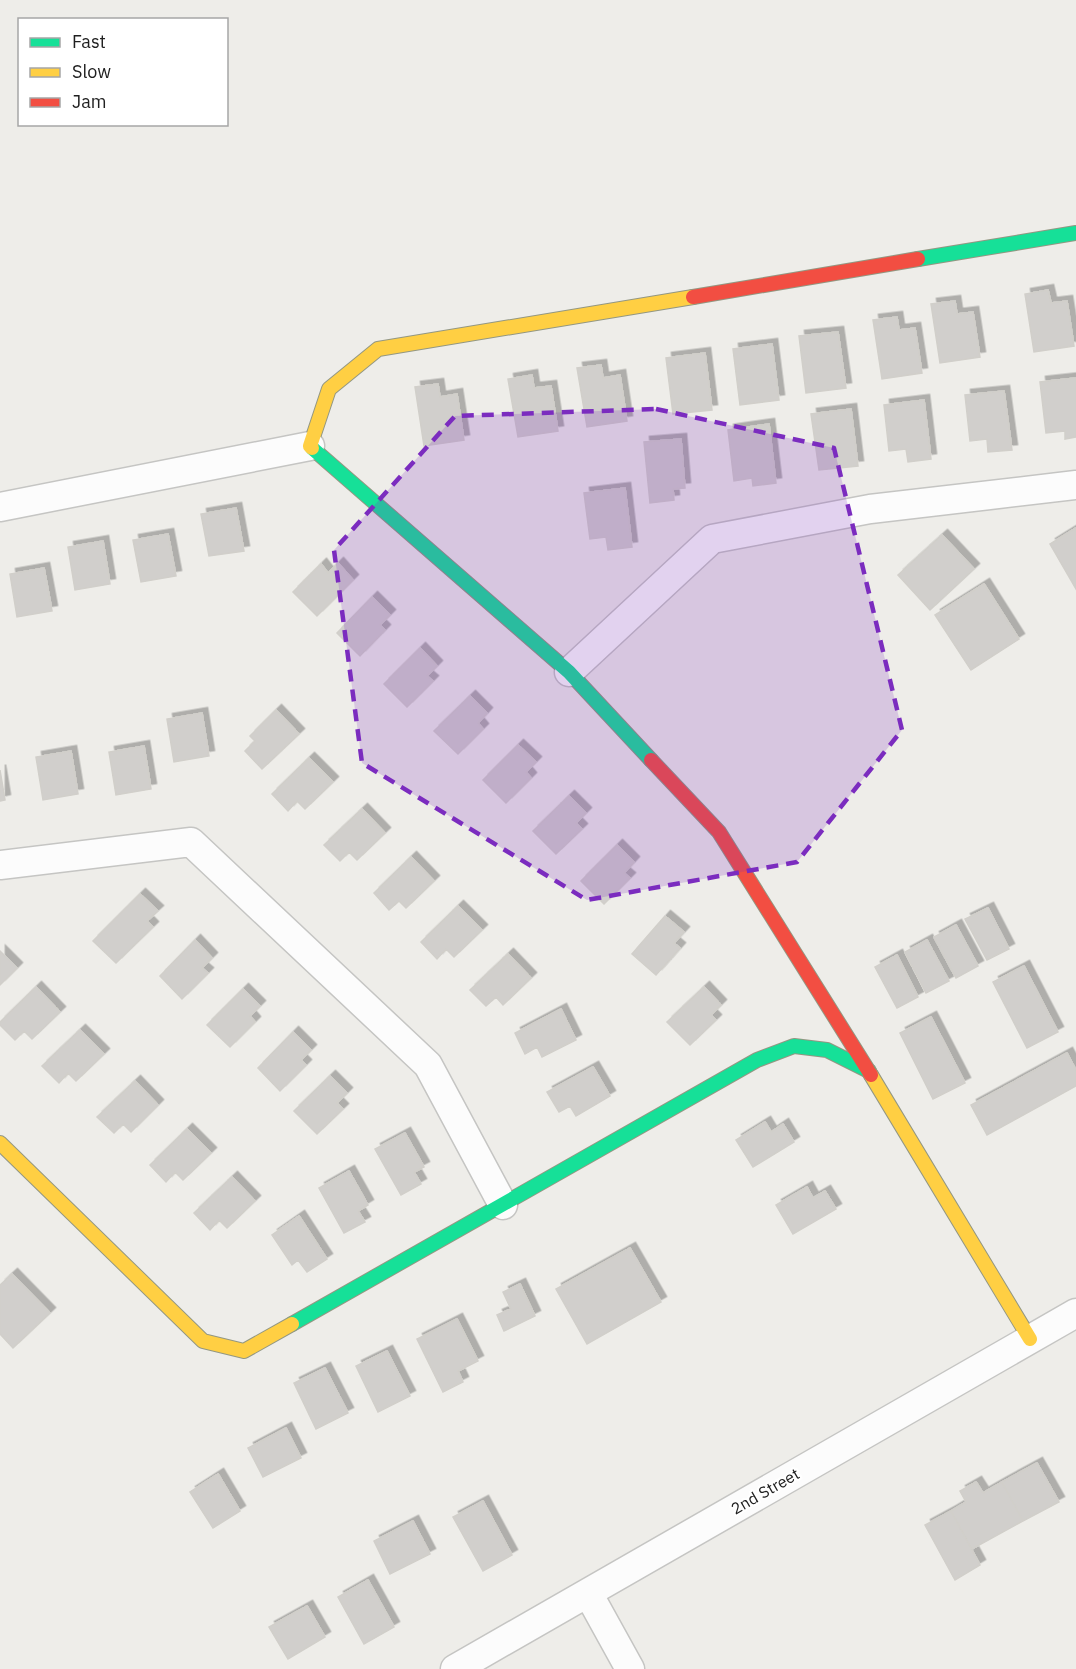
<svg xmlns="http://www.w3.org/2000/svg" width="1076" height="1669" font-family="'IBM Plex Sans',sans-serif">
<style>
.building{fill:#d1cfcc;stroke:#d1cfca;stroke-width:1.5;filter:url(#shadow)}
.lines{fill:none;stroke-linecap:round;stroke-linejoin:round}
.street-casing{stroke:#c5c5c3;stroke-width:31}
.fast-casing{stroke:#939782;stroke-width:16}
.slow-casing{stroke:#939782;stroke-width:16}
.jam-casing{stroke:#939782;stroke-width:16}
.street{stroke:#fcfcfc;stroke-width:28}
.fast{stroke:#16e098;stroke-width:14}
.slow{stroke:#ffcf43;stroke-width:14}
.jam{stroke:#f24e42;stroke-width:14}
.marked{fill:#7b2cbf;fill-opacity:0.2;stroke:#7b2cbf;stroke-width:4.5;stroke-dasharray:12 8;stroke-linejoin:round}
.labels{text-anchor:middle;stroke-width:4.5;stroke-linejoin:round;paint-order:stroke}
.street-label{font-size:16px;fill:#202020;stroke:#fff}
</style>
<defs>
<filter id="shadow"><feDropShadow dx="5.5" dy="-5.5" stdDeviation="0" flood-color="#0004"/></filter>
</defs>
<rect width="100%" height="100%" fill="#eeede9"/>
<path class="building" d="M1048 290 1051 303 1067 301 1074 346 1034 352 1025 294Z
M955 301 957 314 973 312 980 357 940 363 931 304Z
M897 317 899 330 915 328 922 373 882 379 873 320Z
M838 332 846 388 806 393 799 336Z
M772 344 779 400 740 405 733 349Z
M705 353 712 410 673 414 666 358Z
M601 365 603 378 620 375 627 421 587 427 577 368Z
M532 375 534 388 551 386 558 431 518 437 508 379Z
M1076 378V437L1065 439V431L1046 433 1040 382Z
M438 384 440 397 457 394 464 440 424 446 415 387Z
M1004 391 1012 450 988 452 987 439 970 441 965 395Z
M924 400 931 459 908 462 906 449 889 451 884 405Z
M851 409 858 466 819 470 811 414Z
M769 424 776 483 753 486 752 478 734 481 728 430Z
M681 439 685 488 673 489 674 500 650 503 644 442Z
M625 488 632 547 608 550 606 537 590 539 584 493Z
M236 508 244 551 209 556 201 514Z
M1076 528V589L1050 544Z
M168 534 176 576 141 582 133 540Z
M942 535 974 569 930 610 898 575Z
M103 541 110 584 75 590 68 547Z
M338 563 353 580 317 616 293 592 321 564 328 573Z
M44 568 52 611 17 617 10 574Z
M984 584 1019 639 971 670 935 615Z
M372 597 390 615 380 625 385 630 360 656 337 633Z
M420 648 437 666 427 676 433 681 407 707 384 684Z
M470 696 487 713 478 723 483 729 458 754 434 731Z
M276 710 299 734 262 769 245 751 255 741 250 736Z
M202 713 209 756 174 762 167 719Z
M518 745 536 762 526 772 531 778 506 803 483 780Z
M144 746 151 789 116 795 109 752Z
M71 751 78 794 43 800 36 757Z
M309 758 333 782 305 809 297 801 288 811 272 794Z
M0 770 5 800 0 801Z
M569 796 586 813 576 823 582 829 556 854 533 831Z
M362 809 385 833 357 860 349 852 340 861 324 845Z
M617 845 634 862 624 873 630 878 604 904 581 881Z
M411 857 434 881 406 908 399 901 389 910 374 893Z
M140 894 158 911 147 921 153 927 116 963 93 941Z
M458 906 482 930 454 957 446 949 437 959 421 942Z
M988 908 1009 949 987 960 965 919Z
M665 916 684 932 674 943 680 948 656 975 632 954Z
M956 925 978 966 956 978 934 937Z
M195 940 212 958 202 968 208 973 182 999 160 976Z
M927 940 949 981 926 993 905 952Z
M0 951 17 968 0 985Z
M508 954 531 978 503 1005 496 997 486 1006 470 990Z
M897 955 918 997 897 1008 875 967Z
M1024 966 1058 1032 1027 1048 993 982Z
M36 987 60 1012 32 1039 24 1031 15 1040 0 1025V1022Z
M704 987 721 1005 711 1015 716 1020 690 1045 667 1022Z
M243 989 260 1006 250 1016 255 1022 230 1047 207 1025Z
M561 1009 576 1040 542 1057 537 1047 525 1054 515 1033Z
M931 1017 965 1083 933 1099 900 1033Z
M80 1030 104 1054 76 1081 68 1073 59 1083 42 1066Z
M293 1032 311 1050 301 1060 306 1065 280 1091 258 1068Z
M1067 1053 1076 1070V1086L987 1135 971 1105Z
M593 1067 610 1096 576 1116 570 1106 559 1112 547 1092Z
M330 1076 347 1093 337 1103 343 1109 317 1134 294 1111Z
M135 1081 158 1105 131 1132 123 1124 114 1133 97 1117Z
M765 1122 771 1132 783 1124 794 1142 753 1167 736 1140Z
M187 1129 211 1153 183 1180 175 1172 166 1182 150 1165Z
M405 1133 424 1167 414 1172 421 1184 401 1195 375 1149Z
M349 1171 368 1205 358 1211 365 1222 344 1233 319 1188Z
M232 1177 255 1201 227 1228 219 1220 210 1230 194 1213Z
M807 1187 813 1198 825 1191 836 1209 793 1234 776 1205Z
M299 1216 327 1259 307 1272 298 1260 292 1265 272 1235Z
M630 1248 661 1302 587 1344 556 1289Z
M12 1274 50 1313 13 1348 0 1334V1285Z
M520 1284 535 1316 504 1331 497 1315 511 1309 503 1292Z
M457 1319 478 1361 458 1371 463 1382 443 1392 417 1339Z
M387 1351 410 1396 378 1412 356 1366Z
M325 1368 348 1413 316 1429 294 1383Z
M286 1428 301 1458 263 1477 248 1448Z
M1037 1463 1059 1502 1023 1521 1002 1482Z
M218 1474 240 1511 213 1528 190 1492Z
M976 1482 983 1493 1002 1482 1023 1521 972 1549 951 1511 966 1502 960 1491Z
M483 1501 512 1555 483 1571 453 1517Z
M951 1511 980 1565 955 1580 925 1525Z
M413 1521 430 1554 390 1574 374 1541Z
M368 1580 394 1627 364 1644 338 1597Z
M307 1606 325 1637 288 1659 269 1627Z"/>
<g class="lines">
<defs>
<path id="street" d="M0 507 310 446
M569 672 712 539 870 509 1076 485
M0 865 191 842 428 1065 503 1205
M588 1593 630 1669
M455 1669 1076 1313"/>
<path id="fast" d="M918 259 1076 233
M312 448 569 672 651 760
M292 1324 757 1060 794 1046 827 1050 869 1071"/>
<path id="slow" d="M312 448 310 446 329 389 378 349 693 297
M871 1075 1030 1339
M0 1143 203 1341 244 1351 292 1324"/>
<path id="jam" d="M693 297 918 259
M651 760 719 832 871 1075"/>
</defs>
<use href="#street" class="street-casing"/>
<use href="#fast" class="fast-casing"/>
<use href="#slow" class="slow-casing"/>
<use href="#jam" class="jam-casing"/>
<use href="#street" class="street"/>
<use href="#fast" class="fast"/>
<use href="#slow" class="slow"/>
<use href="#jam" class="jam"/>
</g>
<path class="marked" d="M656 409 834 448 902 730 797 862 587 900 362 763 334 550 455 416Z"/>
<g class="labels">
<g class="street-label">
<text transform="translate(765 1491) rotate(-30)" y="6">2nd Street</text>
</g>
</g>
<rect x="18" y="18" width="210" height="108" fill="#ffffff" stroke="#a6a6a6" stroke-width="1.5"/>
<rect x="30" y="38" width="30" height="9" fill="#16e098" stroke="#a6a6a6" stroke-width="1.5"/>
<text x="72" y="48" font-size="18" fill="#202020">Fast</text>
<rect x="30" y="68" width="30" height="9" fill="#ffcf43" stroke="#a6a6a6" stroke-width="1.5"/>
<text x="72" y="78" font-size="18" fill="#202020">Slow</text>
<rect x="30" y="98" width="30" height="9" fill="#f24e42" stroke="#a6a6a6" stroke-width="1.5"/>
<text x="72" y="108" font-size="18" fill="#202020">Jam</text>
</svg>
